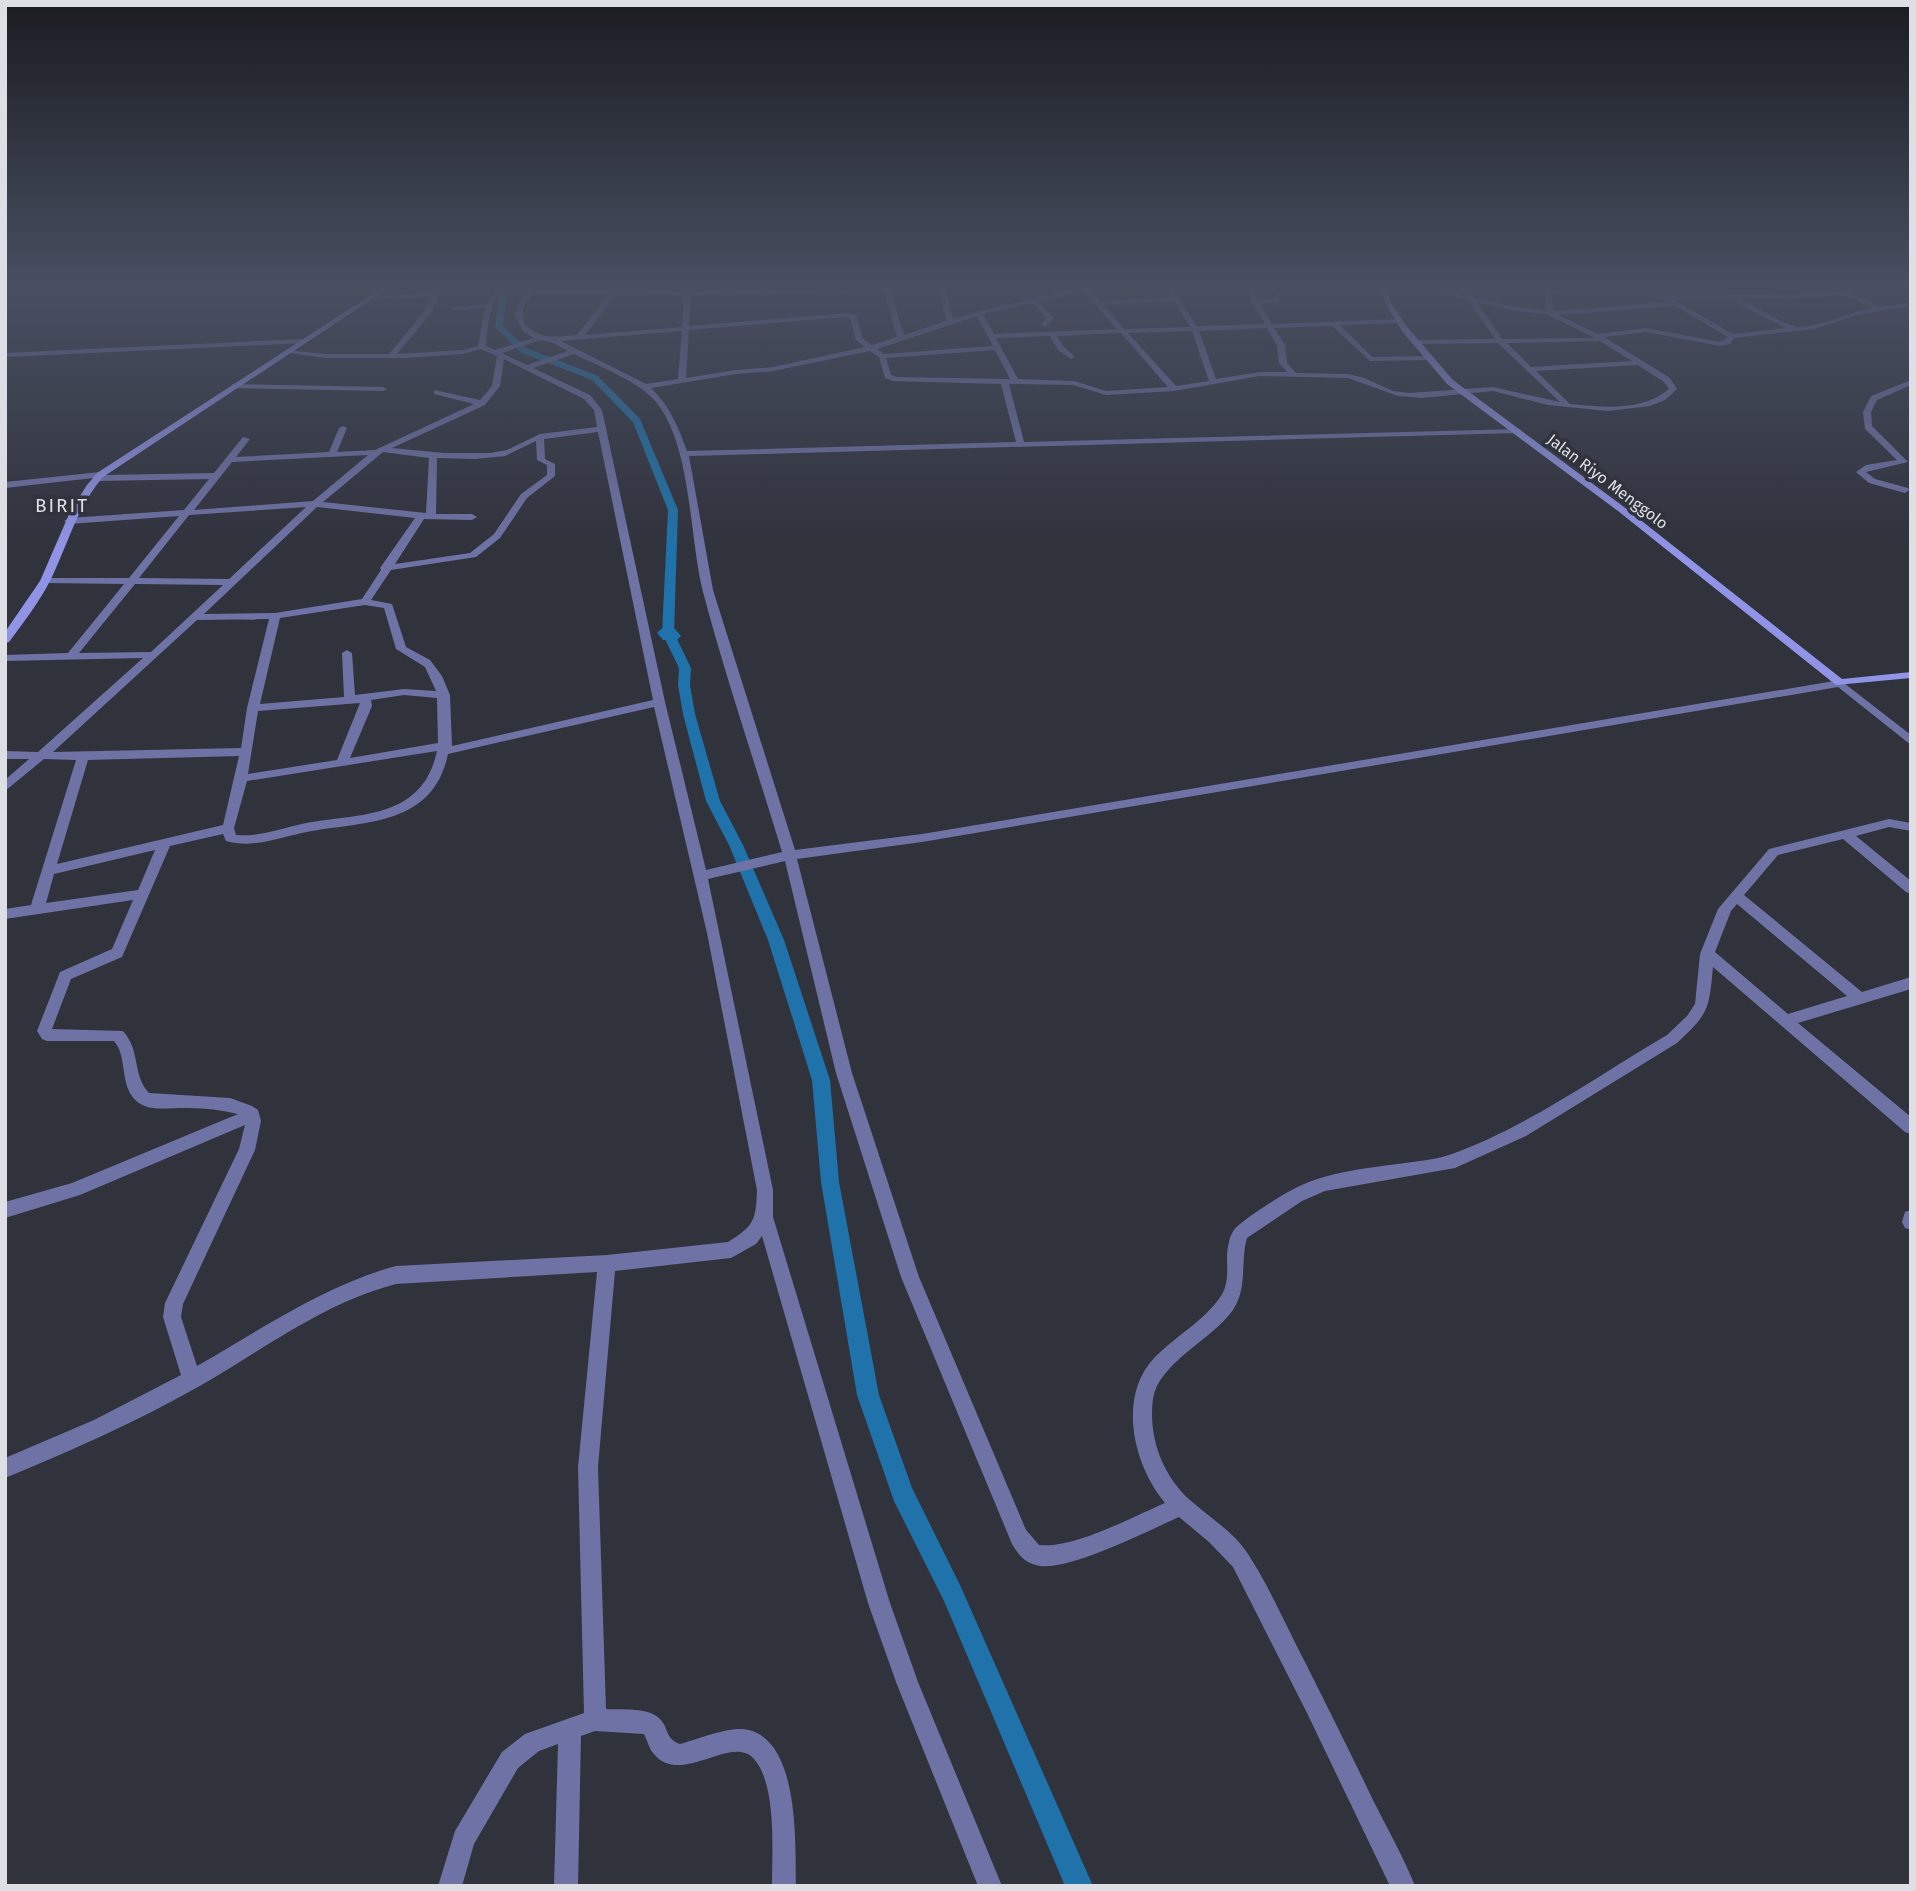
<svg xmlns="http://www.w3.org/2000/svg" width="1916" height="1891" font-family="'Fira Sans',sans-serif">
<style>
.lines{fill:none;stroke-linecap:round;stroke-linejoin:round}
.canal{fill:#1f73aa;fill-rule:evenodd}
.river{fill:#1f73aa;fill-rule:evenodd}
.street{fill:#6f72a5;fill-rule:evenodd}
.secondary{fill:#9194e6;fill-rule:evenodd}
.labels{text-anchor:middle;stroke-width:7;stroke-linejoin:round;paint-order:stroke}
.far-street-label{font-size:16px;fill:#dddfe5;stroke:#30323c}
.far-quarter-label{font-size:19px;letter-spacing:2px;fill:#dddfe5;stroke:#30323c}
</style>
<rect width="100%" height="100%" fill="#30323c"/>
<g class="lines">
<path class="canal" d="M514 284H523L507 296 503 326 526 348 598 376 640 419 678 510 674 633 691 668 690 685 695 714 720 801 743 845 784 940 830 1080 839 1182 879 1395 912 1488 960 1585 1093 1886H1065L944 1601 894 1501 857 1395 821 1182 812 1080 768 940 729 845 706 801 683 714 678 685 679 668 662 633 668 510 633 422 592 380 520 352 495 327 499 295Z"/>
<path class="river" d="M668 627 675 629 681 636 677 640H663L657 633 661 629Z"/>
<path class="street" d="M438 284H444L431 313 397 354 463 350 478 346 485 308 454 310 451 308 486 304 500 284H507C491 301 487 322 486 346L495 350 534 338 523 331 515 316 519 301 533 284H539L534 290H612L616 288 619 290 684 291 686 284H690L691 291 939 287V284H945L953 319 979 311 1099 284H1109L1089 290 1099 301 1171 297 1163 284H1169L1197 326 1265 324 1242 284H1248L1258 300 1273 299 1278 293 1281 295 1277 302 1260 304 1272 324 1400 319 1403 323 1340 325 1372 357 1427 356 1431 358 1427 360 1370 361 1332 326 1274 328 1285 345 1287 363 1296 373 1348 374 1364 378 1393 391 1410 393 1493 387 1560 402 1498 343 1412 344V340H1415L1495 339 1468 300 1406 284H1416L1465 295 1458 284H1464L1473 297 1516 307 1545 310V293L1555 289 1624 284 1551 294 1554 311 1668 302 1662 298 1665 296 1722 295 1708 284H1715L1731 295 1841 292 1827 284H1834L1880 307 1911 302V306L1857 315 1814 329 1734 338 1730 344 1720 346 1646 332 1604 337 1670 378 1677 389 1665 400 1650 406 1608 411 1548 405 1493 391 1422 398 1398 396 1348 378 1260 376 1174 391 1106 395 1073 385 1009 384 1024 442 1520 429 1521 431 1517 433 689 456 713 590 795 850 922 834 1840 680 1911 735V745L1838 687 922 842 797 859 852 1073 919 1277 1026 1530 1039 1545C1074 1549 1132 1517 1165 1503 1133 1465 1117 1396 1155 1357 1176 1336 1204 1321 1221 1296 1229 1284 1227 1269 1227 1255 1228 1246 1229 1237 1234 1230 1239 1222 1280 1196 1290 1191 1327 1170 1372 1168 1413 1162 1425 1160 1438 1159 1449 1155 1526 1128 1597 1076 1667 1035L1687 1016 1695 1004 1700 954 1718 909 1769 849 1889 819 1911 823V831L1889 827 1856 836 1911 881V894L1906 892 1843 839 1778 855 1744 895 1862 992 1911 977V989L1798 1023 1911 1117V1134L1905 1132 1713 967C1709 1010 1709 1013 1677 1043L1526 1136 1455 1168 1325 1191 1302 1201 1247 1238C1240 1263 1248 1287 1233 1310 1212 1340 1158 1363 1153 1399 1148 1436 1162 1475 1190 1500 1209 1517 1234 1532 1248 1554 1269 1586 1287 1628 1305 1662 1328 1708 1351 1754 1373 1800 1387 1828 1403 1856 1415 1886H1390L1307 1713 1233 1567 1209 1542 1179 1517C1150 1530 1064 1574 1036 1565 1024 1562 1018 1554 1012 1544L901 1277 836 1073 785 861 708 879 773 1190V1217L890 1603 918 1682 1002 1886H978L896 1682 868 1603 762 1236 756 1244 731 1258 615 1271 598 1467 606 1709C621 1710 649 1707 660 1719 669 1728 665 1739 680 1744 698 1739 731 1725 749 1730 800 1743 795 1845 796 1886H772C772 1852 777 1785 754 1759 732 1733 680 1788 653 1753 649 1748 647 1740 644 1734L595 1731 581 1736 578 1886H554L558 1744 539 1751 518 1768 474 1844 462 1886H438L455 1831 502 1752 525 1734 584 1713 578 1467 597 1272 396 1284C323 1303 263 1350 198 1387 136 1422 71 1451 5 1478V1458L94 1420 181 1375 163 1317 165 1303 239 1149 245 1125 80 1195 5 1218V1202L72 1183 238 1114C222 1110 205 1108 189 1108 168 1107 142 1115 130 1093 121 1076 126 1055 114 1041H47L42 1039 37 1031 60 972 112 949 133 900 5 919V909L31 905 76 760 44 759 5 791V780L29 759H5V751L38 752 143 658 5 661V655L68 653 124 584 46 583 42 582V578H129L179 516 69 524 64 521 69 518 184 510 209 479 97 481 93 478 5 488V482L100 472 104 475 214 473 243 437 250 439 236 457 329 452 339 428 343 426 347 428 337 452 375 450 474 404 434 394V390L480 400 492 386 497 356 481 349 463 354 405 358H325L283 352 287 350 325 354H389L424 312 432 296 369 300 367 297 434 292ZM940 291 946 321 904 335 891 292ZM1083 291 1117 329 994 334 983 314 1032 303 1046 318 1041 325 1045 327 1054 318 1038 302ZM884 292 897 337 872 345 863 339 856 315 847 313 689 326 691 295ZM531 294H609L577 335C556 337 538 340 524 323L523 309ZM616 294 684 295 682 327 585 335ZM1848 296 1872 308C1848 312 1823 327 1798 327 1787 326 1751 305 1739 298ZM1729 299 1786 328 1733 334 1674 300ZM1174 301 1190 327 1124 329 1103 305ZM1477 302 1516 311 1546 314 1595 338 1502 339ZM1675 306 1728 337 1720 342 1646 328 1598 334 1558 315ZM977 316 993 346 884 354 877 349ZM846 317 850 318 856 340 865 347 773 367 736 370 686 378 689 330ZM1267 328 1277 345 1279 363 1287 372H1260L1216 379 1199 331ZM682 331 678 379 646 384 561 341ZM1192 331 1209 381 1176 386 1128 333ZM1121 333 1168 387 1106 391 1074 381 1018 379 996 338 1050 336 1058 350 1071 359 1075 357 1064 347 1057 336ZM540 340 551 342 568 351 527 365 502 353ZM1600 341 1632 361 1531 367 1507 343ZM995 350 1010 379 897 377 891 375 886 358ZM870 351 879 357 885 378 893 381 1001 384 1016 442 687 451C678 427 670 406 651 388L736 374 773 371ZM574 354C598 366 639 381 656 402 692 446 689 537 703 592 726 679 756 766 782 852L706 870 665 702 602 410 590 395 533 368ZM504 359 584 399 594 410 597 427 540 434 507 450 490 453H444L392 448 485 405 500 386ZM1638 365 1664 382 1669 389C1642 412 1603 407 1570 404L1536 371ZM598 432 653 700 452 746 450 695 442 676 430 660 406 647 392 604 371 600 391 570 476 557 500 538 527 498 555 476V464L545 459 544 439ZM536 441 537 460 547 465V475L521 494 494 534 470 553 395 564 424 519 472 520 477 517 472 514H436L437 458 475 459 505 456ZM383 452 429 458 426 513 323 502ZM368 455 313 501 194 510 232 462ZM306 507 229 579 139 578 189 515ZM317 507 415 518 380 568 381 570 362 599 275 613 204 614ZM135 584 223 585 151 652 79 653ZM365 605 384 608 396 649 425 667 436 691 404 689 355 695 352 653 347 650 342 653 344 697 260 704 280 618ZM269 619 247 708 241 748 53 752 197 620ZM404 695 437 698 438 743 350 758 372 706 371 700ZM360 703 337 760 248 774 258 711ZM654 707 707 933 757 1190C756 1220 754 1226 728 1242L607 1255 396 1266C323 1286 262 1329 197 1366L181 1317 183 1304 255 1150 261 1121 258 1110 252 1106 230 1098 149 1093C132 1075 141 1051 123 1031L52 1029 71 979 122 957 170 846 223 834 226 841C254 849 280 837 307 832 363 821 433 827 448 754ZM437 751C422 820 360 813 306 823 283 828 260 837 236 835L234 828 247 781ZM239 756 223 825 57 864 88 760ZM155 850 138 890 46 903 54 874ZM1737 904 1847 996 1788 1014 1715 952 1731 911Z
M303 339 307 341 306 343 5 357V353Z
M1911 380V385L1877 400 1871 412 1872 426 1908 462 1866 472 1875 479 1908 488 1909 490 1905 493 1869 483 1856 472 1866 465 1897 460 1865 429 1863 412 1871 396Z
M235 384 383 387 387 389 383 391 232 388V384Z
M1911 1210V1230L1905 1228 1902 1222 1905 1212Z"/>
<path class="secondary" d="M388 284H395L103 477C77 507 68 544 51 579 40 601 24 622 9 642L5 643V632L40 581 70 512 87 485 97 473Z
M1378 284H1384L1391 303 1408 328 1453 380 1624 507 1842 679 1911 672V678L1836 685 1618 511 1447 384 1402 331 1385 303Z"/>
</g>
<linearGradient id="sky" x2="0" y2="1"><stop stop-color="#1a1c21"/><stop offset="0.52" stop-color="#484f61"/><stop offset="1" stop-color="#484f61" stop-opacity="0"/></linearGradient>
<rect width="1916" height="548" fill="url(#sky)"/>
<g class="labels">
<g class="far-street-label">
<text transform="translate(1608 481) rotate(37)" y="6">Jalan Riyo Menggolo</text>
</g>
<g class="far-quarter-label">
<text x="62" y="512">BIRIT</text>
</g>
</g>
<rect width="1916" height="1891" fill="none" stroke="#dddfe5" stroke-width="14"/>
</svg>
